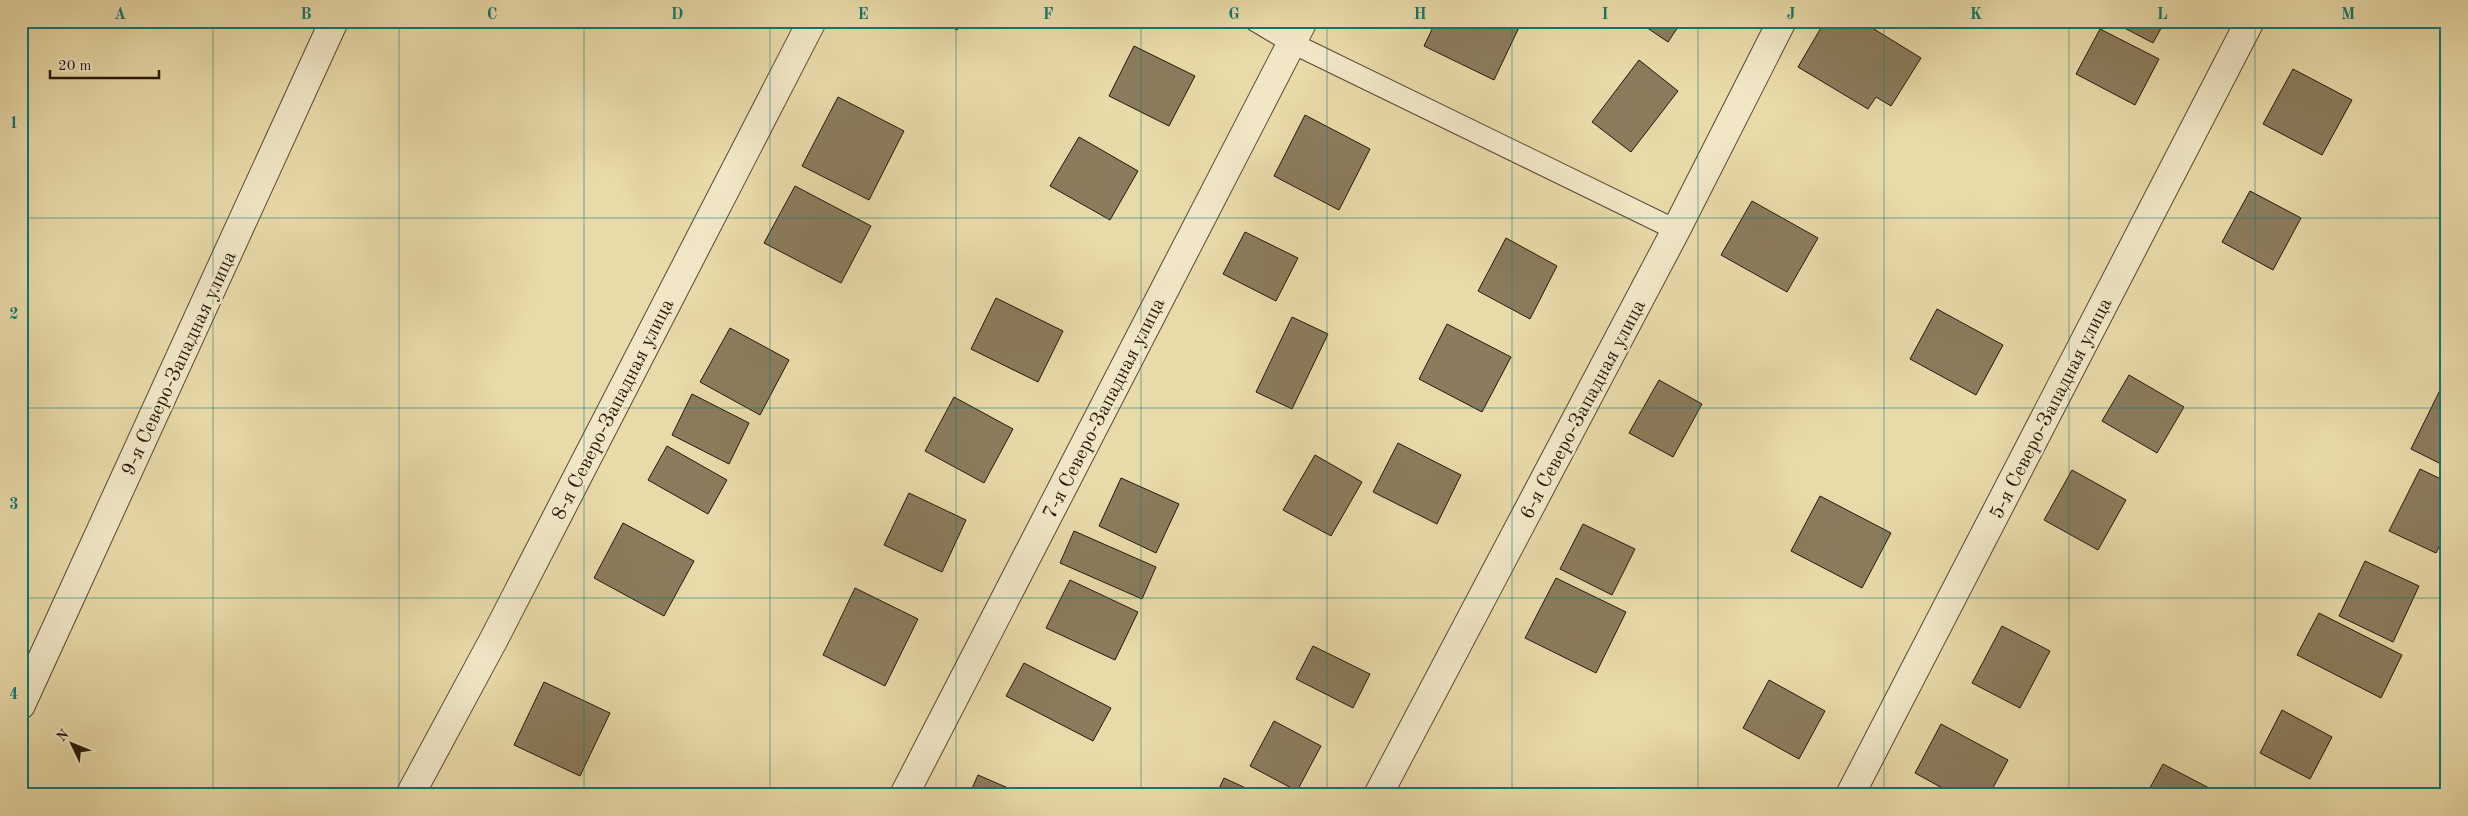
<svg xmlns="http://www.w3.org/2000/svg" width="2468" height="816" font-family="'Old Standard TT',serif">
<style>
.building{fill:#8b7c5d;stroke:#26170a}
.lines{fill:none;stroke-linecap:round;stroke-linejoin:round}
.lane-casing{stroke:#574832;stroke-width:22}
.street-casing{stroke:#574832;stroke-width:30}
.lane{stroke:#f1e7c7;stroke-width:20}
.street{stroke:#f1e7c7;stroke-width:28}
.grid{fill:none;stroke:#0f766e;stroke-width:1;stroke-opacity:0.55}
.labels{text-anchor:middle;stroke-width:5;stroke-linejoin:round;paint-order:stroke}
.street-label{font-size:20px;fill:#26170a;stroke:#f1e7c7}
.neatline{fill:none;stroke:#0f766e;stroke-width:2}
.grid-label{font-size:16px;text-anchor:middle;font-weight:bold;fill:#0f766e}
</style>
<rect width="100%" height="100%" fill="#e9daa9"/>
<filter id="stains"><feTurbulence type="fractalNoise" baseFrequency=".004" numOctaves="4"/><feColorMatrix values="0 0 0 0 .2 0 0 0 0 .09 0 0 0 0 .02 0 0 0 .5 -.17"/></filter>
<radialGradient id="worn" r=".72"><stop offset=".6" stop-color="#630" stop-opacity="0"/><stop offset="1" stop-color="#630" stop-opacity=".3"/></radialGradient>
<path class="building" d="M942 21H962L957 30Z
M1436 21H1522L1494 80 1424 46Z
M1637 21H1682L1668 42Z
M1825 21H1861L1921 58 1891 106 1876 97 1868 109 1798 67Z
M2111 21H2165L2153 43Z
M2100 29 2159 59 2135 105 2076 74Z
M1134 46 1195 76 1169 126 1109 96Z
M1639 60 1678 91 1631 152 1592 122Z
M2293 69 2352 100 2322 155 2263 124Z
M838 97 904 131 869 200 802 166Z
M1305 115 1370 149 1339 210 1274 176Z
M1079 137 1138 171 1110 220 1050 186Z
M795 186 871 226 841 283 764 243Z
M2250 191 2301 218 2273 270 2222 242Z
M1752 201 1818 238 1787 292 1721 255Z
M1245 232 1298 258 1276 301 1223 274Z
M1506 238 1557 266 1530 319 1478 291Z
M996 298 1063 331 1038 382 971 349Z
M1937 309 2003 345 1976 395 1910 359Z
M1292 317 1328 334 1292 409 1256 392Z
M1447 324 1511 357 1482 412 1419 379Z
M730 328 789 360 760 415 700 382Z
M2129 375 2184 407 2157 453 2102 421Z
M1659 380 1702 404 1673 457 1629 433Z
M2443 384 2447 386V467L2411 449Z
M692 394 749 423 729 464 672 435Z
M954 397 1013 429 984 483 925 451Z
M1398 443 1461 475 1437 524 1373 492Z
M667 446 727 480 708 514 648 480Z
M1315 455 1362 482 1331 536 1283 510Z
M2420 469 2447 482V531L2436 553 2389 531Z
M2072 470 2126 500 2098 550 2044 520Z
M1121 478 1179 504 1156 553 1099 526Z
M909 493 966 520 942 572 884 545Z
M1820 496 1891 533 1862 588 1791 551Z
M623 523 694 561 664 616 594 578Z
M1583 524 1635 549 1612 595 1560 569Z
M1074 531 1156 567 1142 599 1060 563Z
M2365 561 2419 586 2393 642 2339 616Z
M1556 578 1626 612 1596 673 1525 638Z
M1070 580 1138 612 1115 660 1046 628Z
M855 588 918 619 885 686 823 655Z
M2319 613 2402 655 2381 698 2297 655Z
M2002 626 2050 651 2020 708 1972 683Z
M1313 646 1370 674 1353 708 1296 679Z
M1024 663 1111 708 1093 741 1006 696Z
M1769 680 1825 711 1799 759 1743 728Z
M544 682 610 713 580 776 514 745Z
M2282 710 2332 737 2310 779 2260 753Z
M1274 721 1321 746 1297 791 1250 766Z
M1941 724 2008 760 1989 795H1955L1915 773Z
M2163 764 2211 789 2208 795H2146Z
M978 775 1024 795H969Z
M1224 778 1261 795H1216Z"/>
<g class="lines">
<defs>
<path id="lane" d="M1255 21 1292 43 1676 230"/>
<path id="street" d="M21 705 334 21
M410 795 494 639 812 21
M904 795 1303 21
M1378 795 1676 230 1782 21
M1850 795 2250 21"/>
</defs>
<use href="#lane" class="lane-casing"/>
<use href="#street" class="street-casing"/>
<use href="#lane" class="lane"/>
<use href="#street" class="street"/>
</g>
<path class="grid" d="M213 21V795M399 21V795M584 21V795M770 21V795M956 21V795M1141 21V795M1327 21V795M1512 21V795M1698 21V795M1884 21V795M2069 21V795M2255 21V795M21 218H2447M21 408H2447M21 598H2447"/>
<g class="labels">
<g class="street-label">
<text transform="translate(178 363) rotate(-65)" y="7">9-я Северо-Западная улица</text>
<text transform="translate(1103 408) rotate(-63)" y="7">7-я Северо-Западная улица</text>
<text transform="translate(2050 408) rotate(-63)" y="7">5-я Северо-Западная улица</text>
<text transform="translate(612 409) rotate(-63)" y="7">8-я Северо-Западная улица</text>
<text transform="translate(1582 409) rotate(-62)" y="7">6-я Северо-Западная улица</text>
</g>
</g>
<rect width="2468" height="816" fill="none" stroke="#e9daa9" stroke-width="55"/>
<g transform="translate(72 744) rotate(313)" stroke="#f1e7c7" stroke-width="4" paint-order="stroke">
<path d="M0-4L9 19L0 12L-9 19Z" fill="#26170a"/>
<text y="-8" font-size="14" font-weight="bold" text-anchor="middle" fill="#26170a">N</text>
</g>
<path d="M50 70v8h109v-8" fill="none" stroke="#26170a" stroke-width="2.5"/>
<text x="58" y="70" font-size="15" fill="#26170a" stroke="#f1e7c7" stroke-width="4" paint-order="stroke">20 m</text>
<rect x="28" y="28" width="2412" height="760" class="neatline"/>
<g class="grid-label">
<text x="120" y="19">A</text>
<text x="306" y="19">B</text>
<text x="492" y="19">C</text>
<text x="677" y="19">D</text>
<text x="863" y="19">E</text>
<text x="1048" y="19">F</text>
<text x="1234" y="19">G</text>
<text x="1420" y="19">H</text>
<text x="1605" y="19">I</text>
<text x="1791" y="19">J</text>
<text x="1976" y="19">K</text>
<text x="2162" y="19">L</text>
<text x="2348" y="19">M</text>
<text x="14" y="128">1</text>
<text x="14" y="319">2</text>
<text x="14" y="509">3</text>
<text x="14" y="699">4</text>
</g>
<rect width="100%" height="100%" filter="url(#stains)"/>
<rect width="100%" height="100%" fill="url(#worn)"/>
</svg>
